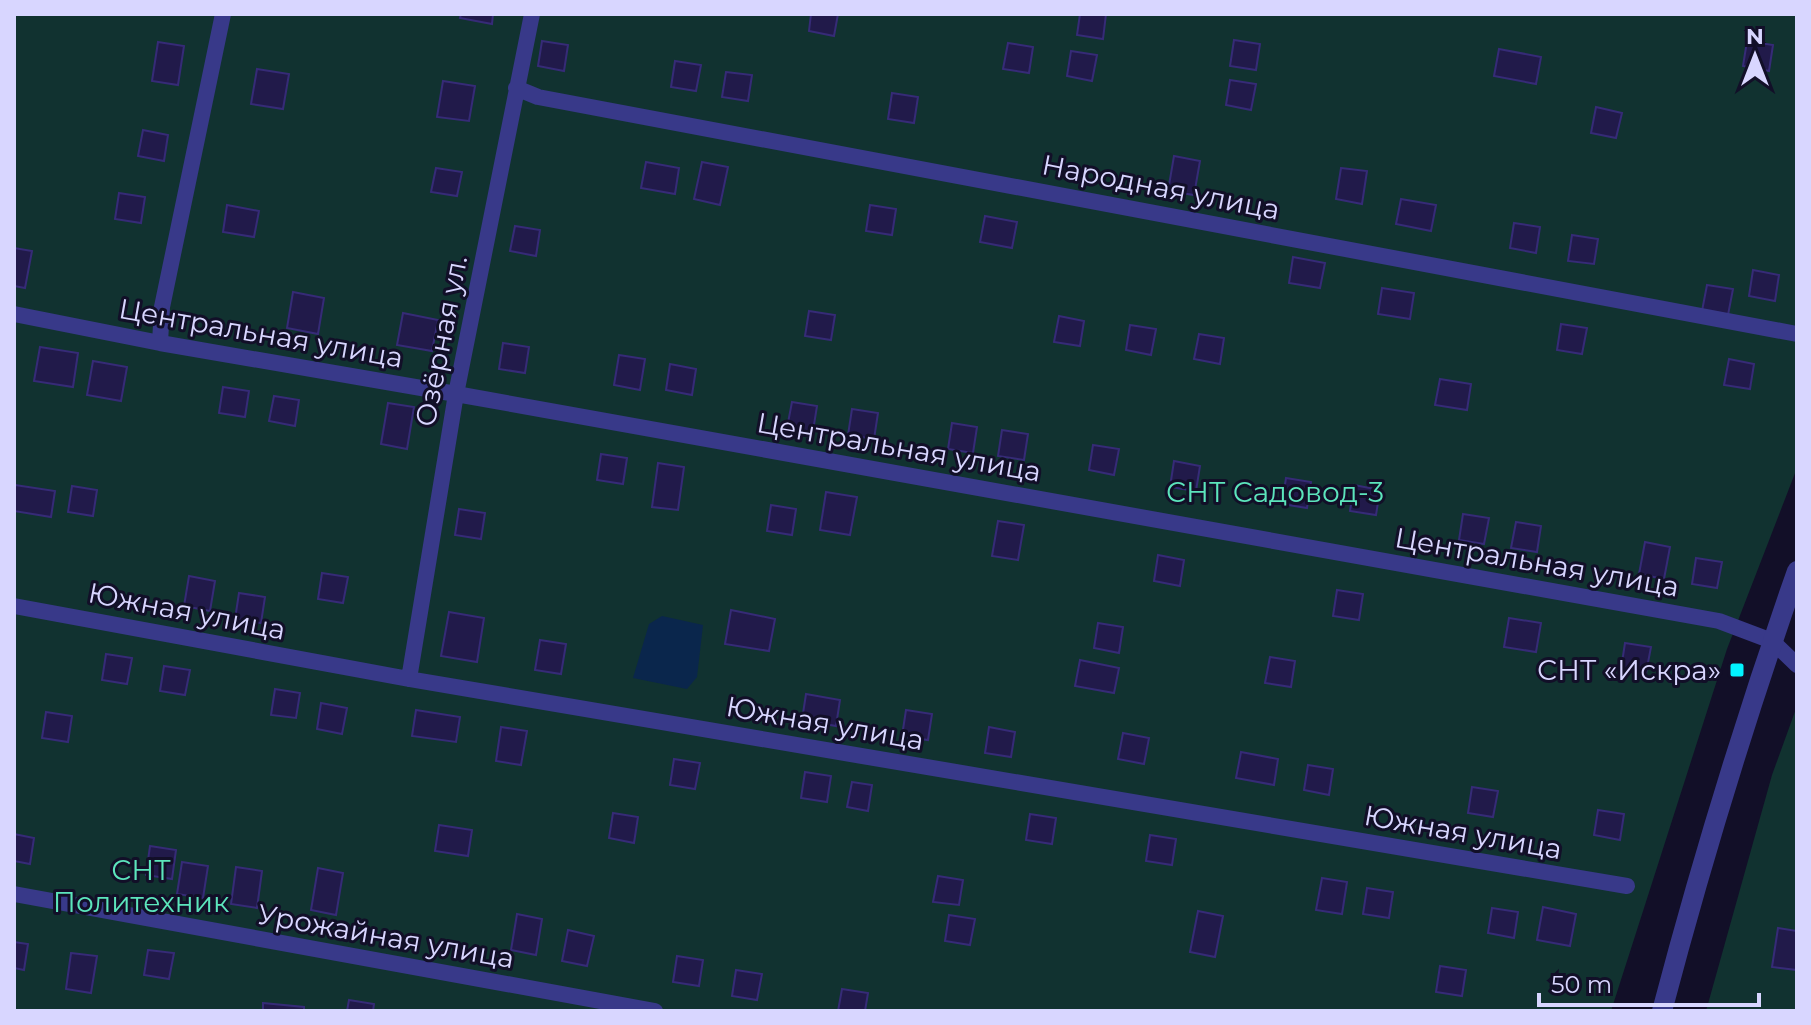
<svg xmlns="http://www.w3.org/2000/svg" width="1811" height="1025" font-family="Montserrat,sans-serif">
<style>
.green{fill:#113230}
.water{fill:#0a264c}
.building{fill:#211a4a;stroke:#362b77;stroke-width:2}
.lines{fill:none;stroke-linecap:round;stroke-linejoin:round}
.lane{stroke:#383989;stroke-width:16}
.street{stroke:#383989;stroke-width:20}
.poi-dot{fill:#02f3ff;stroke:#120f28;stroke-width:3}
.labels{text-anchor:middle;stroke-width:6;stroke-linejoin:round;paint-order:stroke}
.street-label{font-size:28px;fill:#d8d6ff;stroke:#120f28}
.park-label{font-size:28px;fill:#5ce5bc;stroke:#120f28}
.poi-label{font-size:28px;fill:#d8d6ff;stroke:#120f28;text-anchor:end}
</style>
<rect width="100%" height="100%" fill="#120f28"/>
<path class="green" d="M14 14H1797V468L1727 649 1611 1011H14Z
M1797 706V1011H1706L1772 775Z"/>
<path class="water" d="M662 616 703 625 697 677 687 689 633 678 649 624Z"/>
<path class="building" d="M461 14H493L492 24 460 18Z
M811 14H838L834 36 809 31Z
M1080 14H1106L1103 39 1077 35Z
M1234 40 1260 44 1256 70 1230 66Z
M542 41 568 45 564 71 538 66Z
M1747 41 1773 45 1769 71 1743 66Z
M158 42 184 46 178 85 152 81Z
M1008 43 1033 47 1029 73 1003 69Z
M1499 49 1541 57 1536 84 1494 76Z
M1071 51 1097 55 1092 81 1067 76Z
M675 61 701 65 696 91 671 87Z
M257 69 289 74 283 109 251 104Z
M726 72 752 75 748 101 722 97Z
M1230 80 1256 84 1251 110 1226 105Z
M443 81 475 86 469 121 437 117Z
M892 93 918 97 914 123 888 119Z
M1596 107 1622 113 1616 138 1591 133Z
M143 130 168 135 164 161 138 156Z
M1174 156 1200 161 1194 195 1168 191Z
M646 162 679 168 675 194 641 188Z
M702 162 728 167 720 205 694 199Z
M436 168 462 172 457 196 431 192Z
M1341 168 1367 171 1362 204 1336 199Z
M119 193 145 197 141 223 115 219Z
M1401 199 1436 205 1431 231 1396 224Z
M227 205 259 211 254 237 223 232Z
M870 205 896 209 892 235 866 231Z
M985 216 1017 222 1012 248 980 242Z
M1514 223 1540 227 1536 253 1510 248Z
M515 226 540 230 536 256 510 251Z
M1572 235 1598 239 1594 264 1568 261Z
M14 248 32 251 25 288 14 286Z
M1293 257 1325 263 1320 288 1289 283Z
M1753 270 1779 275 1775 301 1749 296Z
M1707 285 1733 289 1728 315 1702 311Z
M1382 288 1414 293 1410 319 1378 314Z
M293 292 324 298 318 334 287 328Z
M809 311 835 315 831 340 805 336Z
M403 313 438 320 432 351 397 345Z
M1059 316 1084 321 1080 346 1054 342Z
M1561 324 1587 328 1582 354 1557 350Z
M1130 325 1156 329 1151 355 1126 350Z
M1199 334 1224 338 1220 364 1194 359Z
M503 343 529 347 525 373 499 369Z
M40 347 78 353 73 387 34 381Z
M619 355 645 359 640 390 614 385Z
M1729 359 1754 364 1750 389 1724 385Z
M93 361 127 367 121 401 87 395Z
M670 364 696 369 692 395 666 390Z
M1440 379 1471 384 1467 410 1435 405Z
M223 387 249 391 245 417 219 413Z
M274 396 299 400 295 426 269 421Z
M792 402 817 406 813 431 787 428Z
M388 403 414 407 407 449 381 444Z
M852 409 878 413 874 439 848 435Z
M952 423 977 427 973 453 948 449Z
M1002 430 1028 434 1024 460 998 456Z
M1093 445 1119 449 1114 475 1089 470Z
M601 454 627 458 623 484 597 480Z
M1174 461 1200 466 1196 491 1170 487Z
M658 463 684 467 678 510 652 507Z
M1286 478 1311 482 1307 508 1282 504Z
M15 485 55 491 51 517 14 511Z
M1354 485 1380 490 1376 515 1350 511Z
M72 486 97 490 93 516 68 512Z
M826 492 857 497 850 535 820 530Z
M771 505 796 509 792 535 767 531Z
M459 509 485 513 481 539 455 535Z
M1463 514 1489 518 1484 544 1459 540Z
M998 521 1024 525 1018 560 992 556Z
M1516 522 1541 526 1537 552 1511 548Z
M1645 542 1670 547 1664 579 1639 574Z
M1158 555 1184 560 1180 586 1154 581Z
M1696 558 1722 562 1717 588 1692 584Z
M322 573 348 577 343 603 318 599Z
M189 576 215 581 210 611 184 606Z
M1337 590 1363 594 1359 620 1333 616Z
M239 593 265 597 261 623 235 619Z
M731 610 775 619 769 651 725 644Z
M449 612 484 618 477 662 441 656Z
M1509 618 1541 623 1536 652 1504 647Z
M1098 623 1123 627 1119 653 1094 648Z
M540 640 566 644 561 674 535 670Z
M1625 643 1651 647 1646 673 1621 669Z
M106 654 132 658 127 684 102 680Z
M1270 657 1295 661 1291 687 1265 683Z
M1080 660 1119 668 1114 693 1075 686Z
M164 666 190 670 185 695 160 691Z
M275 689 300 693 296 718 271 715Z
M806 694 840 700 836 726 802 720Z
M321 703 347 708 342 734 317 729Z
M416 710 460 717 456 742 412 736Z
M906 710 932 714 928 740 902 736Z
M46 712 72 716 68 742 42 738Z
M501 727 527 731 521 765 496 761Z
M989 727 1015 732 1011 757 985 753Z
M1123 733 1149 738 1144 764 1118 759Z
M1241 752 1278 759 1274 785 1236 778Z
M674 759 700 763 695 789 670 785Z
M1308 765 1333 769 1329 795 1304 790Z
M805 772 831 776 827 802 801 798Z
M852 782 872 785 868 811 847 807Z
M1472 787 1498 791 1493 817 1468 813Z
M1598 810 1624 814 1620 840 1594 835Z
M613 813 638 817 634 843 609 838Z
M1030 814 1056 818 1052 844 1026 840Z
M439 825 472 830 468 856 435 851Z
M14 834 34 838 30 864 14 861Z
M1150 835 1176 839 1172 865 1146 861Z
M150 846 176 850 172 879 146 875Z
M182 862 208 866 203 898 177 894Z
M236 867 262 871 257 908 231 904Z
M318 868 343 873 336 915 311 910Z
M938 876 963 880 959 905 933 902Z
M1322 878 1347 882 1342 914 1316 910Z
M1367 888 1393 892 1389 918 1363 914Z
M1543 907 1576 914 1570 946 1537 940Z
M1492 908 1518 912 1514 938 1488 933Z
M1198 911 1223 916 1215 957 1190 952Z
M517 914 542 919 536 955 511 950Z
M949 915 975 919 970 945 945 941Z
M1778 928 1797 931V970L1772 967Z
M568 930 594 936 587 966 562 961Z
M14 942 28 944 24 970 14 968Z
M148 950 174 953 169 979 144 975Z
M71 953 97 956 91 993 66 989Z
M677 956 703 960 699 986 673 982Z
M1440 966 1466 970 1462 996 1436 992Z
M736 970 762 974 757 1000 732 996Z
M842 989 868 993 865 1011H838Z
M349 1000 374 1004 373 1011H347Z
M263 1003 304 1007V1011H263Z"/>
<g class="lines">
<path class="lane" d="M516 88 538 97 1797 334
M14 314 160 343 456 394 1719 621 1772 641 1797 665
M160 343 162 307 223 14
M14 606 409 679 1627 886
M409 679 456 394 532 14
M14 894 655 1011"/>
<path class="street" d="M1662 1011C1701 863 1746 716 1797 571"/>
</g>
<rect class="poi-dot" x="1729" y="662" width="16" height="16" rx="4"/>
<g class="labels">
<g class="street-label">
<text transform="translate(1161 187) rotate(11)" y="10">Народная улица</text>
<text transform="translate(261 333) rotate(10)" y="10">Центральная улица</text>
<text transform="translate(441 341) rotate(-79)" y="10">Озёрная ул.</text>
<text transform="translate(899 447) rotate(10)" y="10">Центральная улица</text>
<text transform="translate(1537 562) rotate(10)" y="10">Центральная улица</text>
<text transform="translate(187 611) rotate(11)" y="10">Южная улица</text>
<text transform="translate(825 723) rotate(10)" y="10">Южная улица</text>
<text transform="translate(1463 832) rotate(10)" y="10">Южная улица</text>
<text transform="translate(386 936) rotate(10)" y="10">Урожайная улица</text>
</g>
<g class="park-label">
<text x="1275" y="502">СНТ Садовод-3</text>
<text x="141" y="880">СНТ<tspan x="141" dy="32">Политехник</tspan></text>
</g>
<g class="poi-label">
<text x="1721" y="680">СНТ «Искра»</text>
</g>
</g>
<rect width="1811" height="1025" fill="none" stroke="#d8d6ff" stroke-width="32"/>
<g transform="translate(1755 56)" stroke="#120f28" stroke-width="6" paint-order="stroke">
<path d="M0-6L14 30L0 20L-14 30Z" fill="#d8d6ff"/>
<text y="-12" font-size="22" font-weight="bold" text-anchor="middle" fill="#d8d6ff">N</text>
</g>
<path d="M1539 993v12h220v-12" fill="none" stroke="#d8d6ff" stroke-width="4"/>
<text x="1551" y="993" font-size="24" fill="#d8d6ff" stroke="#120f28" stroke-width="6" paint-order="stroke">50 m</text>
</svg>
